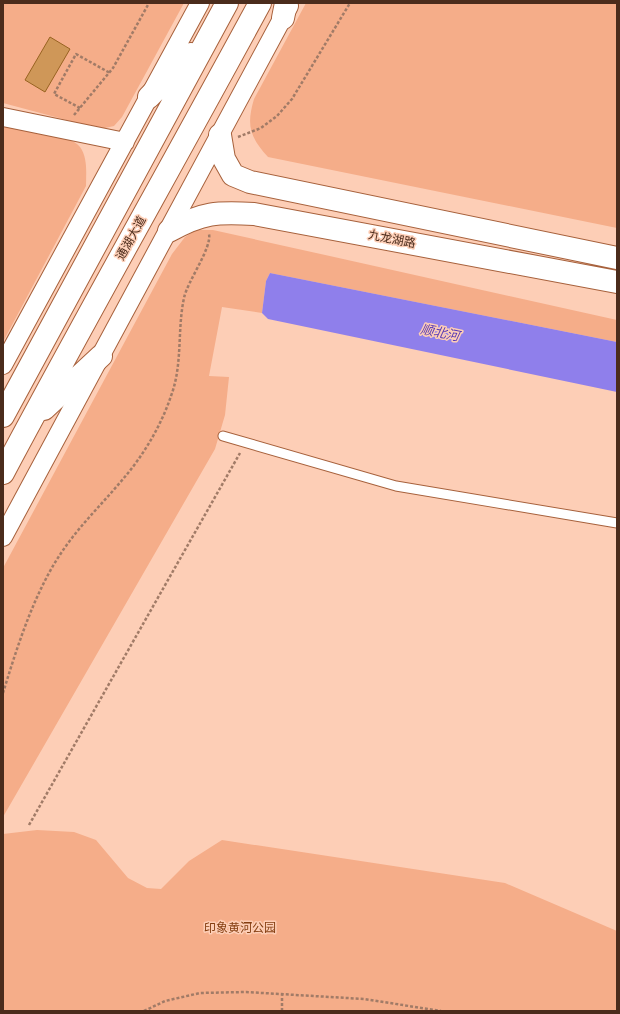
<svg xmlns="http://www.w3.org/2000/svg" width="620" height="1014" font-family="Inter,'Noto Sans SC',sans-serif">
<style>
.green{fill:#f5ad89}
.water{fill:#8f7feb}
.building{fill:#cf9758;stroke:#986321}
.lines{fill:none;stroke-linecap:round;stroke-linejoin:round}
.lane-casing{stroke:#a7613c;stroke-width:11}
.street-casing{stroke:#a7613c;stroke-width:20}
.secondary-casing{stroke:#a7613c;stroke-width:24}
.primary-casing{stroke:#a7613c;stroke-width:24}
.path{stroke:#a17b67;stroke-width:2.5;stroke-dasharray:3 2;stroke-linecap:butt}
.lane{stroke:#fff;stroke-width:9}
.street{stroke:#fff;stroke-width:18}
.secondary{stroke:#fff;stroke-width:22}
.primary{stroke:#fff;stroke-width:22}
.labels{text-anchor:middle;stroke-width:3;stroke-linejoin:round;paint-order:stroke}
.street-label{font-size:12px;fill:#4b2c1c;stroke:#fdceb6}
.park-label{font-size:12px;fill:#853e11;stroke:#fdceb6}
.water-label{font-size:13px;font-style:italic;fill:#5637b5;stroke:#fdceb6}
</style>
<rect width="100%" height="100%" fill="#fdceb6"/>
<path class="green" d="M3 3H184L122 117 114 126 100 129 3 103Z
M306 3H617V228L268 157C250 137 246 126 254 99Z
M3 126C20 130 70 133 80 147 88 158 86 174 86 186L3 342Z
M196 230H213L617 320V342L270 273 266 281 262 313 222 307 209 376 229 377 225 415 215 449 3 817V568L172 254 185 237Z
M37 830 74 832 96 840 128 878 147 888 161 889 189 861 222 840 505 883 617 931V1011H3V834Z"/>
<path class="water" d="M270 273 617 342V392L268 319 262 313 266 281Z"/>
<path class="building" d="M50 37 70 49 45 92 25 80Z"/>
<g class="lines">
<defs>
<path id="lane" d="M223 436 396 486 617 523"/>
<path id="street" d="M3 117 125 142
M3 365 200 3
M3 537 289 6"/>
<path id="secondary" d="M220 135 224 159 233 175 250 182 617 258
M169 231C203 212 217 212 254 214L617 282"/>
<path id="primary" d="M283 18 286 3
M149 97 191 54
M44 409 101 356
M3 416 227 3
M3 473C87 315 175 160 260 3"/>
</defs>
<use href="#lane" class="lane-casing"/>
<use href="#street" class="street-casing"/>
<use href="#secondary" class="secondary-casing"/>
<use href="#primary" class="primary-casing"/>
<path class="path" d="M80 108 54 94 76 54 110 73
M74 115 113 68 149 3
M238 137 261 128 277 116 292 99 350 3
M3 693C18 644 36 587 66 546 83 522 104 502 123 479 143 456 161 426 171 396 183 364 177 330 184 298 187 282 212 248 209 234
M29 825 240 453
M144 1011 165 1001 200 993 246 992 364 999 441 1011
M282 1011V994"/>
<use href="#lane" class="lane"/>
<use href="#street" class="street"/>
<use href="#secondary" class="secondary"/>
<use href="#primary" class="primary"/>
</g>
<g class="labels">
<g class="street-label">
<text transform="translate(131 238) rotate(-61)" y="4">通湖大道</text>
<text transform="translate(392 239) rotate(11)" y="4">九龙湖路</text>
</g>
<g class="park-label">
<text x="240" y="932">印象黄河公园</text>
</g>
<g class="water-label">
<text transform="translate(440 332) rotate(11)" y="5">顺北河</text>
</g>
</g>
<rect width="620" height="1014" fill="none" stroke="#4b2c1c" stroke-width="8"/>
</svg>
